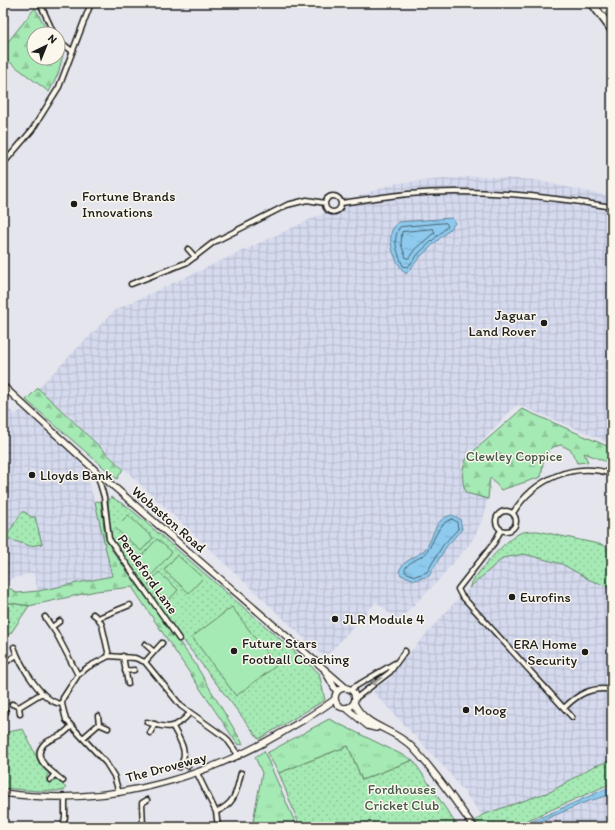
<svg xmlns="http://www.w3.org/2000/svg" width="615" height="830" font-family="Itim,sans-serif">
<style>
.industrial{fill:url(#industrial-grid)}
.grass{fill:url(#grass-tufts);stroke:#608268}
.forest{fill:url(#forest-firs);stroke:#608268}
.park{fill:url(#park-dots);stroke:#608268}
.pitch{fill:#a5e9b4;stroke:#608268}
.water{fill:url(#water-ripples);stroke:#60849a}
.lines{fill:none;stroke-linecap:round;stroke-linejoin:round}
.shore{stroke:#496270;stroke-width:1}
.street-casing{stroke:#1c1c1c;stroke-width:7}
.secondary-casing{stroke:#1c1c1c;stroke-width:8}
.highway-casing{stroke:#1c1c1c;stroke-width:10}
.street{stroke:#fbf7ec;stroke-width:4}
.secondary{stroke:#fbf7ec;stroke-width:5.5}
.highway{stroke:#fbf7ec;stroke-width:7}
.oneway{stroke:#97948e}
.poi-dot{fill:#1c1c1c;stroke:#fbf7ec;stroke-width:1.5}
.labels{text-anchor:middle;stroke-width:3;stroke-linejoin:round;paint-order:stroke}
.poi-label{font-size:14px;fill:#1c1c1c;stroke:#fbf7ec;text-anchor:start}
.park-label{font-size:14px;fill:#455a4a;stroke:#fbf7ec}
.street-label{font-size:14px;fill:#1c1c1c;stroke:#fbf7ec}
</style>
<defs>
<pattern id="industrial-grid" width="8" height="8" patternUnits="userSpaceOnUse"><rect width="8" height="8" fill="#d6daee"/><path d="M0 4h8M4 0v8" fill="none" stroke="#b7bacc"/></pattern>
<pattern id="grass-tufts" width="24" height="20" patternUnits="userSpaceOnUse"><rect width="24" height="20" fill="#a5e9b4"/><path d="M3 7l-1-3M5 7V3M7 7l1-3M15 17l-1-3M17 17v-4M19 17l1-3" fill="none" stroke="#8dc79a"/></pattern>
<pattern id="forest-firs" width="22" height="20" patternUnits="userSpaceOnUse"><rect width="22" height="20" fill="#a5e9b4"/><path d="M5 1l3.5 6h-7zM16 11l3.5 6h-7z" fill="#8dc79a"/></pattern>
<pattern id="park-dots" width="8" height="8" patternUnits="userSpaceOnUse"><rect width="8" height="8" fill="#a5e9b4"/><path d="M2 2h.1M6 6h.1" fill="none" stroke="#8dc79a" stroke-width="1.8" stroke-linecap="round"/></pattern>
<pattern id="water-ripples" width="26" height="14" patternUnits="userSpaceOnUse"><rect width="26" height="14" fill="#8dcaee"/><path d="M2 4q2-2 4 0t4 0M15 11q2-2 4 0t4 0" fill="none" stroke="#79adcc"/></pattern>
</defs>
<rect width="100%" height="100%" fill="#e5e6ed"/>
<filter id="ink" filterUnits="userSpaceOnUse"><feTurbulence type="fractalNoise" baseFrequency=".025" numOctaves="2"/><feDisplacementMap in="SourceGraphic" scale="8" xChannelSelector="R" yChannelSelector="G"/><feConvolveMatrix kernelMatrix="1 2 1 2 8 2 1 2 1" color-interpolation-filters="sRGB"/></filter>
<g filter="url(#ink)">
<path class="industrial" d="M478 176 535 180 612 197V441L610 443 523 407 518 405 514 407 468 456 462 466 466 493 488 499 483 519 472 541 436 583 398 621 376 602 325 658 38 388 115 310 367 193 397 183Z
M4 394 10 403V410L14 414 21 411 25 412 82 463 95 502 112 576 38 591 33 573 8 580 3 579V411L6 409V404L3 401Z
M524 554 562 564 590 580 612 588V760L592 767 552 791 482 815 446 769 373 692 377 687 388 680 402 661 454 603 479 579 503 558Z
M612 794V827H527L586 802Z"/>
<path class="grass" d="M329 719 413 760 362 780 348 746 279 773 267 753Z
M264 751 297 827H252L262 773 255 757Z"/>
<path class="forest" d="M35 8 49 34H34V58H58V46L64 51 58 74 49 92 3 57V48Z
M38 388 123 469 117 479 26 400Z
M522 409 607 446 612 441V464L584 453 588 462 577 463 571 450 561 445 553 447 544 456 541 477 501 490 490 477 488 499 466 493C461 479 461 469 468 456Z
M97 501 101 502 104 528 111 549 194 662 243 744 238 745 132 587 96 591 29 606 3 602V584L17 593 38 591 112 576 95 502Z"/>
<path class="park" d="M111 497 128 507 142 519 319 673 325 700 259 739 183 640 111 538 108 502Z
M22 512H25L31 517H35L42 544 30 546 5 538Z
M538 531 603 545 612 551V588L590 580 562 564 524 554 503 558 469 588C476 573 505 540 520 533 525 531 532 531 538 531Z
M3 602 29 606 11 633 3 637Z
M23 729 39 762 49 773 46 778 50 783 56 778 66 788 64 791H38L3 788V760L6 750 3 749V733Z
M348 746 362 780 413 760 458 827H300L279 773Z
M612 760V783L512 827H479L475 821 482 815 552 791 592 767Z"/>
<path class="pitch" d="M128 515 153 538 141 551 115 528Z
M157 539 172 552 151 576 136 562Z
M177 555 203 578 189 593 164 570Z
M159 572 178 590 167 602 148 584Z
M232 607 276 666 236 696 192 637Z"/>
<path class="water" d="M452 218 455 223 452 227 421 256 406 274C397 265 387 244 392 230 393 228 396 225 398 222Z
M452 515 460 519 462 529 446 547 429 576 415 580 401 575 399 571C404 560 413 559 422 552 436 541 430 520 452 515Z
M612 786V794L586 802 527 827H519Z"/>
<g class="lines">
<path class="shore" d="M446 223 448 226 419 253 408 267 403 266C398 253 391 239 400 227Z
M433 229 435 232 415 249 409 258H406L401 244 402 232Z
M452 519 457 522 458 529 443 545 427 572 415 576 405 572C404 562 421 559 426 553 435 541 437 523 452 519Z"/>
<defs>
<path id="street" d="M40 3 54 34
M58 40 72 51
M3 164 32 130 59 87 91 3
M325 204a8 8 0 1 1 16 0a8 8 0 1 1-16 0Z
M341 203C363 200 386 196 408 194 476 188 545 196 612 207
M188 249 195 257
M131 284 188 262 214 242 287 205 307 200 325 203
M97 473 104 497 109 539 179 639
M496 521a10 10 0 1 1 20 0a10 10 0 1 1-20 0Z
M513 513C534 479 574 461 612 474
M501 530 494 543 458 589 461 595 572 717
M93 614 98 618
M45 617 56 633 78 675
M52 627 60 621
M145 644 154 652
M14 647C20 664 42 703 62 704
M109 656 102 625 98 618 130 605
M123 656 128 684
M145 662 162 643
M4 663 17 655
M125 671 134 670
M351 689 395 663
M356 698 390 672 405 651
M12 704 19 707 20 714
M19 707 42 693
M564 708C578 694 592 686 612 690
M3 713 6 712
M98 716 99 724 108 728
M147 722C167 729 175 730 190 713
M173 727C180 740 190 754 179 767
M150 733 155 724
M83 738 99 724
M183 762 188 766
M197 773 216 812 218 827
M50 780 55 774
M63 781C53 772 30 759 44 744 48 740 56 738 61 735 65 733 68 729 71 727
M119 793 114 776 106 763 66 720 62 704 63 698 78 675 88 667 109 656 135 658 145 662 181 706 226 738 239 756
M216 812C236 803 236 792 241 773
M63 827 65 817V797
M143 827 142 803 147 800"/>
<path id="secondary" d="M3 386 97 472 345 687
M325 671 337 692
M335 698a10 10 0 1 1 20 0a10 10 0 1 1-20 0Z
M354 703C367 729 392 727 412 747 435 771 454 800 474 827
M346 708 368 726 376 728
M3 793C103 807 197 782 283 732 301 721 319 712 335 699"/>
<path id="highway" d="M592 3 612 30
M602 3 612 16"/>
</defs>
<use href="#street" class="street-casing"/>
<use href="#secondary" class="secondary-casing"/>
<use href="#highway" class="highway-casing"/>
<use href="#street" class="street"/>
<use href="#secondary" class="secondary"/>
<use href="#highway" class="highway"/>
</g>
<defs><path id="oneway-shaft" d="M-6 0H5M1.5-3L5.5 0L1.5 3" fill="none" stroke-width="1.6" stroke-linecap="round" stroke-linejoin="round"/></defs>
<use class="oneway" href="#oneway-shaft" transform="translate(377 681) rotate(144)"/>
</g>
<g class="poi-dot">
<circle cx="74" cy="204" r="4"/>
<circle cx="544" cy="323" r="4"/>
<circle cx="32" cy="475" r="4"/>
<circle cx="512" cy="597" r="4"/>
<circle cx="335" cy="619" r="4"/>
<circle cx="234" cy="651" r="4"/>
<circle cx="585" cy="652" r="4"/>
<circle cx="466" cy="710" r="4"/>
</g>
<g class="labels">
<g class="poi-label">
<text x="82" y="201">Fortune Brands<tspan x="82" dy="16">Innovations</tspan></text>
<text x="536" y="320" text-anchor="end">Jaguar<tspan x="536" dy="16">Land Rover</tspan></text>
<text x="40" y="480">Lloyds Bank</text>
<text x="520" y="602">Eurofins</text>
<text x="343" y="624">JLR Module 4</text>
<text x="242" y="648">Future Stars<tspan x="242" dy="16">Football Coaching</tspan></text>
<text x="577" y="649" text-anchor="end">ERA Home<tspan x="577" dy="16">Security</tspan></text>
<text x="474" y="715">Moog</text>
</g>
<g class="park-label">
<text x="514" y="461">Clewley Coppice</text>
<text x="402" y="794">Fordhouses<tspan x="402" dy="16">Cricket Club</tspan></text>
</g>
<g class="street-label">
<text transform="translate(169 519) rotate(41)" y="5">Wobaston Road</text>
<text transform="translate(148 574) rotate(55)" y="5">Pendeford Lane</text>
<text transform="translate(166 767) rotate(-15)" y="5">The Droveway</text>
</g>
</g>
<rect width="615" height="830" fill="none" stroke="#fbf7ec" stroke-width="16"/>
<rect x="8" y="8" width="599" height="814" fill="none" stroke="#1c1c1c" stroke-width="1.5" filter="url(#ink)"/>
<g transform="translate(46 46) rotate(43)"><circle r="19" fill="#fbf7ec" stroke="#a29f99"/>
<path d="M0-3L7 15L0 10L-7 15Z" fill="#1c1c1c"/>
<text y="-6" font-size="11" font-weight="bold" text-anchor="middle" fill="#1c1c1c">N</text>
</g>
</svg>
